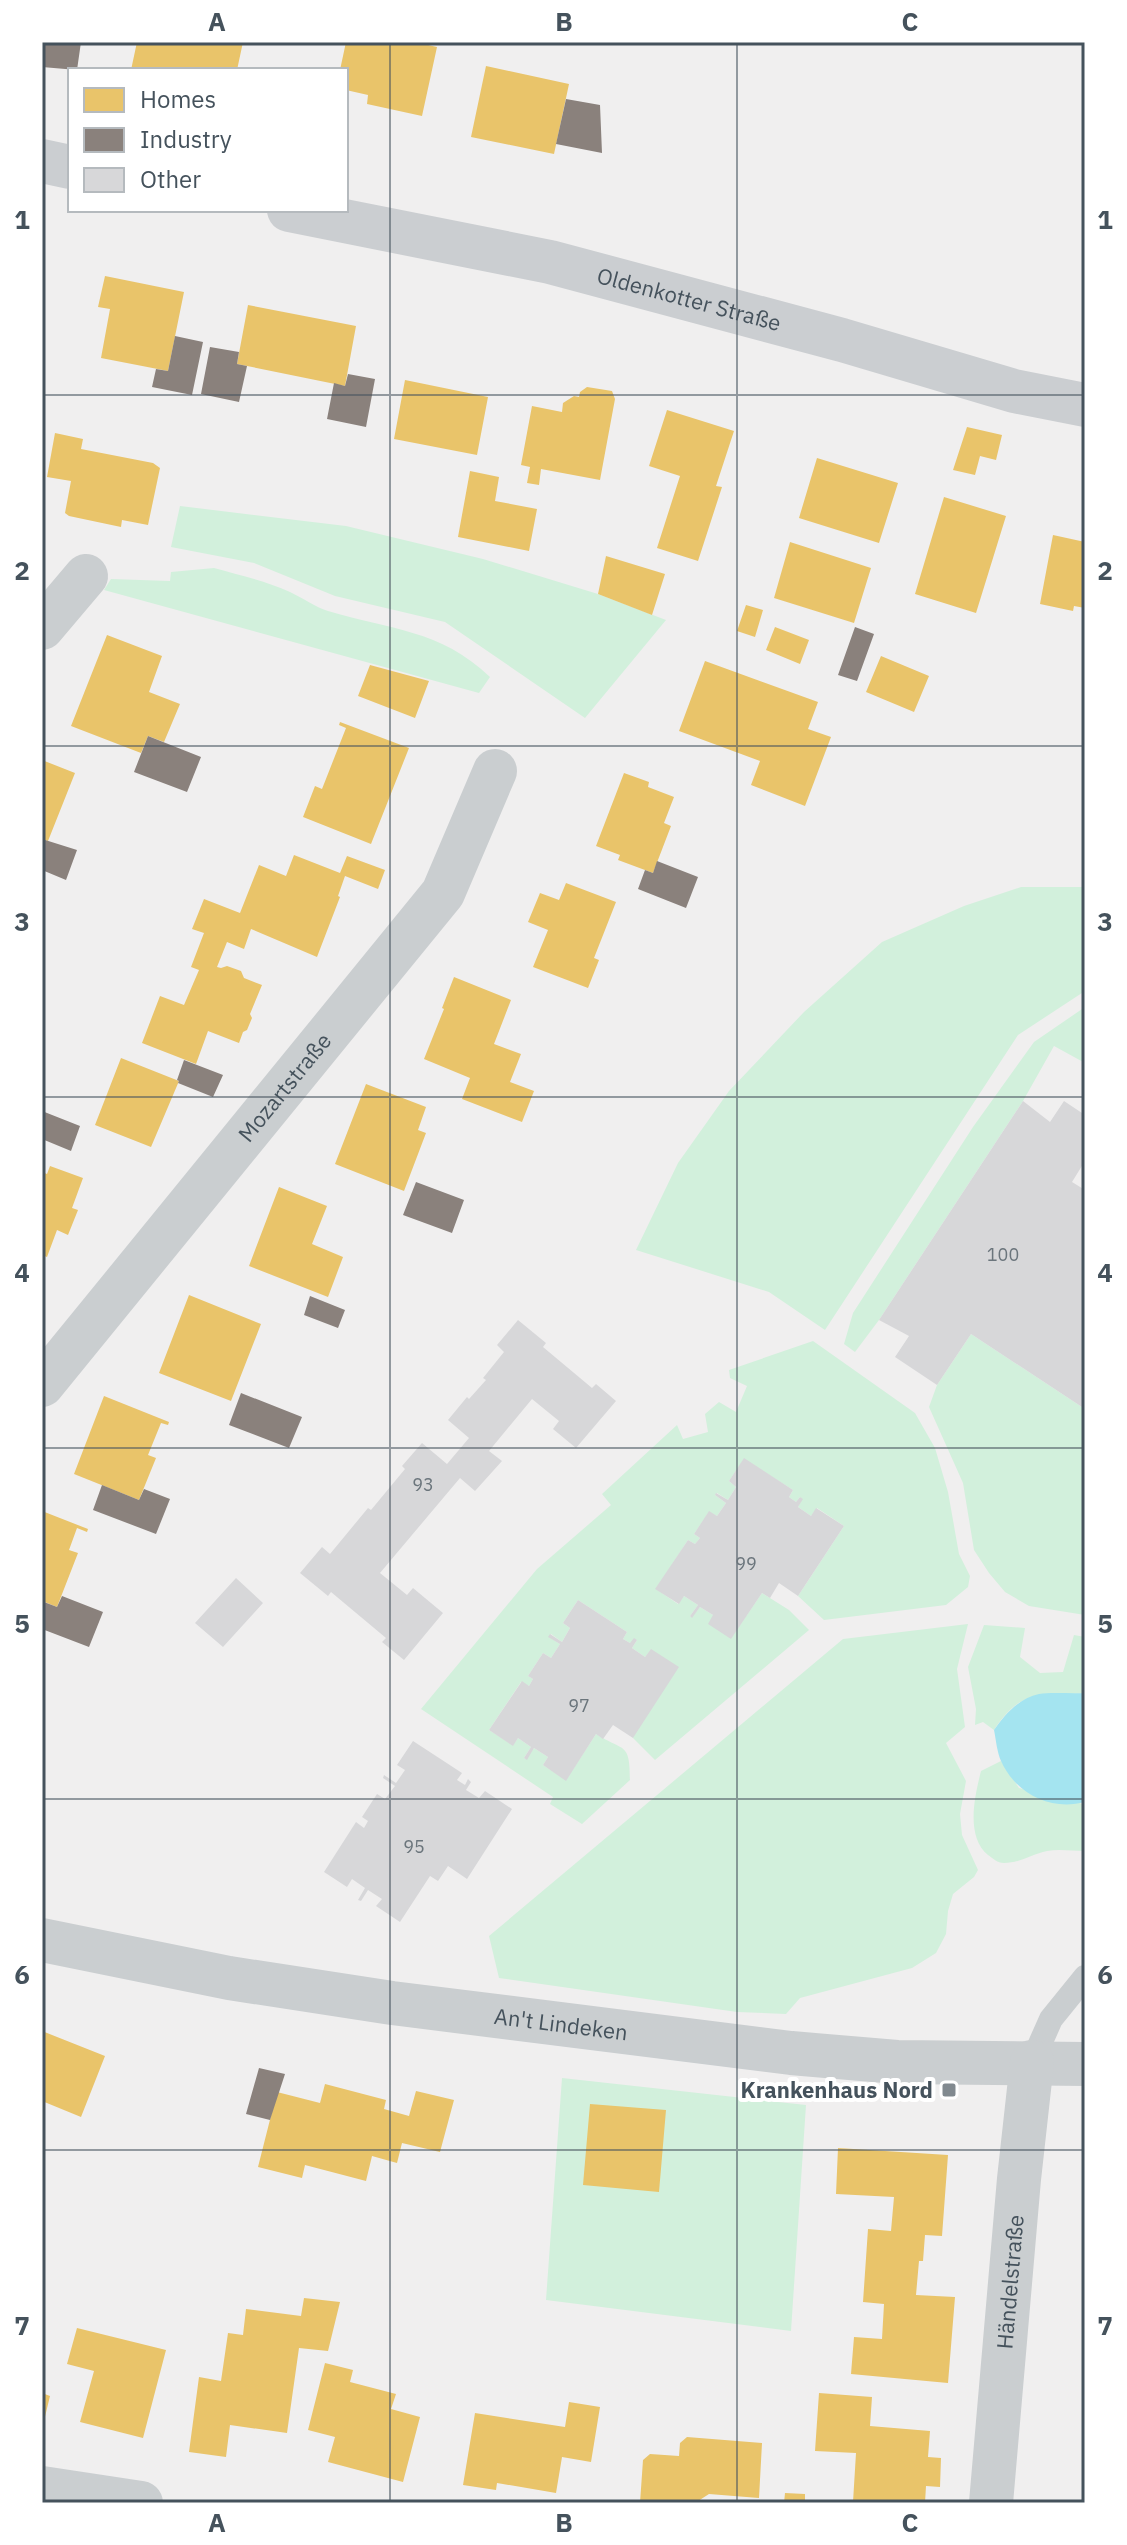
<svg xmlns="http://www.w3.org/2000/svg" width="1127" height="2545" font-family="'IBM Plex Sans',sans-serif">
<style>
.green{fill:#d2f0dc}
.water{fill:#a4e4f0}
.homes{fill:#e9c46a}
.industry{fill:#8a817c}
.building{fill:#d7d7d9}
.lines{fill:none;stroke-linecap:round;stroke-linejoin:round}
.lane{stroke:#caced0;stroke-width:24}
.street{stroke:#caced0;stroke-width:44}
.secondary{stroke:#cbced1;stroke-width:44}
.grid{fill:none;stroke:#45525c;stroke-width:2;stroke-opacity:0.55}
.poi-dot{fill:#81898f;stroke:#fff;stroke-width:3}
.labels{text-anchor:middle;stroke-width:8;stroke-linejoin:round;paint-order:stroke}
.number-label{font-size:18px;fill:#6b757c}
.street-label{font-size:22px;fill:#45525c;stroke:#fff}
.poi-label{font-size:22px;font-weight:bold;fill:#45525c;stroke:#fff;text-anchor:end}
.neatline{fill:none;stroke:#45525c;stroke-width:3}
.grid-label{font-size:26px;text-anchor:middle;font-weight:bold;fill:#45525c}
</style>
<rect width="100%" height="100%" fill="#f0efef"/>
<path class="green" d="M180 506 346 526 483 559 598 594 666 620 585 718 445 622 335 596 254 563 171 547Z
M214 568C239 575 266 581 290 592 303 598 315 607 328 611 390 630 440 629 490 677L479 693 104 590 111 579 170 581 171 572Z
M1021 887H1085V991L1018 1035 825 1330 769 1292 636 1250 678 1163 729 1091 804 1012 882 942 964 906Z
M1085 1007V1063L1054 1046 1023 1101 879 1320 855 1352 844 1344 853 1313 973 1127 1034 1042Z
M971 1334 1085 1409V1615L1029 1606 1005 1592 989 1573 974 1550 963 1483 929 1407 937 1385Z
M813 1341 915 1413 935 1448 948 1492 959 1554 970 1576 968 1587 946 1605 824 1620 798 1596 844 1526 817 1508 811 1516 798 1507 802 1499 800 1497 796 1502 789 1497 793 1490 744 1459 729 1481 736 1487 728 1500 717 1493 715 1495 726 1503 717 1516 709 1512 694 1534 700 1538 695 1544 688 1540 656 1589 678 1604 684 1596 698 1605 690 1616 692 1617 700 1607 713 1615 731 1638 762 1593 789 1610 809 1630 655 1760 633 1738 651 1650 645 1657 632 1648 637 1640 630 1643 623 1639 627 1632 578 1600 563 1623 570 1628 562 1642 551 1634 549 1637 560 1644 551 1658 543 1653 528 1676 533 1679 529 1686 521 1682 489 1730 513 1745 518 1738 531 1747 524 1758 526 1759 534 1748 548 1757 543 1765 566 1780 596 1734C624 1752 630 1741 630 1780L582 1824 550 1804 553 1797 421 1709 537 1569 611 1505 602 1494 677 1425 683 1439 708 1432 705 1414 719 1402 736 1412 747 1386 730 1378 729 1370Z
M968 1624 957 1669 965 1727 946 1743 966 1781 960 1814 962 1835 978 1870 974 1877 953 1894 948 1911 946 1934 936 1953 912 1968 800 1998 786 2014 737 2012 499 1978 489 1936 843 1639Z
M984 1625 1025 1628 1020 1657 1040 1673 1063 1672 1074 1635 1085 1637V1693C1040 1697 1022 1687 994 1730L983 1722 975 1725 976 1709 968 1667Z
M1001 1761 1019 1788 1083 1804 1085 1802V1851C1072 1851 1059 1849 1047 1851 1032 1854 1020 1863 1004 1863 997 1863 994 1859 988 1855 965 1836 975 1795 981 1771Z
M562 2078 806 2105 791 2331 546 2300Z"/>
<path class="water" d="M1085 1693V1802C1050 1811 1016 1794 1001 1761 997 1752 996 1740 994 1730 1004 1715 1019 1698 1039 1694 1052 1692 1071 1694 1085 1693Z"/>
<path class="homes" d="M137 42H243L237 70H131Z
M346 42H415L437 47 422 116 367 104 368 95 346 90V70H340Z
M486 66 569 84 554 154 471 137Z
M105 276 184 292 168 371 101 358 110 309 98 307Z
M248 305 356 326 345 386 237 364Z
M405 380 488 397 477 455 394 439Z
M587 387 612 391 615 399 600 480 541 469 539 485 527 483 530 467 521 465 532 406 562 412 563 403 574 396 579 397 580 392Z
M667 410 734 431 716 486 722 487 698 561 657 548 680 476 649 466Z
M967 427 1002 435 996 460 980 456 975 475 953 470Z
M55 433 83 439 81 449 153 463 160 468 148 525 122 520 121 527 69 516 65 513 71 481 47 477Z
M817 458 898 483 879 543 799 518Z
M470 471 499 477 495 501 537 509 529 551 458 537Z
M944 497 1006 516 976 613 915 594Z
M1053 535 1085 542V608L1074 606 1073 611 1040 604Z
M790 542 871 568 854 623 774 598Z
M606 556 665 574 652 615 598 594Z
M746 605 763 610 755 637 737 631Z
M775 627 809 640 800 664 766 650Z
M107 635 162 656 149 692 180 704 164 742 148 736 141 753 71 726Z
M881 656 929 676 914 712 866 692Z
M705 661 818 702 808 729 831 737 805 806 751 785 760 761 679 731Z
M370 665 429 681 415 718 358 696Z
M340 722 409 748 371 844 303 817 315 786 322 789 346 728 339 725Z
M42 760 75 773 48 841 42 839Z
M624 773 649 782 648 787 674 797 664 823 671 826 653 873 618 860 620 855 596 846Z
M294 855 340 873 347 856 385 870 378 889 345 876 338 896 340 897 317 957 251 929 244 949 227 942 217 967 221 968 227 966 241 971 244 978 262 985 250 1014 252 1018 247 1030 243 1032 239 1043 208 1031 196 1064 142 1043 160 996 184 1005 199 970 191 967 204 933 192 929 204 899 240 913 259 865 286 876Z
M566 883 616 902 594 958 599 960 588 988 533 967 548 930 528 922 540 893 559 900Z
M454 977 511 1000 494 1044 521 1054 510 1082 534 1091 522 1122 462 1099 470 1078 424 1059 444 1009 442 1008Z
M121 1058 179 1081 151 1147 95 1125Z
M366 1084 426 1107 418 1130 426 1133 404 1191 335 1164Z
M50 1166 83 1178 72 1208 78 1210 68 1235 57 1230 47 1257 42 1255V1172L47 1174Z
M279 1187 327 1206 312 1244 343 1257 328 1297 249 1266Z
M189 1295 261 1324 231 1401 159 1373Z
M104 1396 169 1422 168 1425 161 1423 148 1455 156 1458 139 1500 74 1474Z
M42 1511 88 1529 87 1532 77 1528 69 1550 78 1553 57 1607 42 1601Z
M42 2031 105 2056 81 2117 42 2101Z
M325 2084 386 2100 384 2109 409 2116 416 2091 454 2100 440 2152 402 2143 397 2163 372 2156 366 2181 305 2165 302 2178 258 2167 277 2092 320 2103Z
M590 2104 666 2110 659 2192 583 2185Z
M838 2148 948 2155 942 2236 925 2235 923 2261H919L916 2295 955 2297 948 2383 851 2374 854 2337 882 2339 884 2304 863 2302 868 2229 891 2231 894 2197 836 2194Z
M304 2298 340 2302 328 2351 299 2348 287 2433 230 2425 226 2457 189 2452 199 2377 221 2381 228 2333 243 2335 246 2309 301 2316Z
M77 2328 166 2350 143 2438 80 2422 94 2371 67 2364Z
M325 2363 353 2370 350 2382 396 2394 391 2409 420 2417 403 2482 328 2462 335 2437 308 2430Z
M42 2393 50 2396 43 2425H42Z
M819 2393 872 2397 870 2426 930 2431 928 2457 941 2458 940 2487 926 2486 925 2503 853 2502 856 2453 815 2451Z
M569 2402 600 2407 591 2462 562 2457 556 2493 497 2483 496 2490 463 2485 475 2413 565 2427Z
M687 2437 762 2443 759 2498 709 2494 695 2503H640L643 2460 650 2454 679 2456 680 2443Z
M785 2493 805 2494V2503H784Z"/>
<path class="industry" d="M42 42H81L77 70 42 67Z
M566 99 600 105 602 153 556 144Z
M175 336 203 342 192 395 152 387 156 369 168 371Z
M210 347 239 352 237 364 247 366 239 402 201 394Z
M348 374 375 379 366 427 327 419 334 383 345 386Z
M855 627 874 634 857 681 838 675Z
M148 736 201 757 187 792 134 772Z
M42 839 77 850 66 880 42 870Z
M657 861 698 877 686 908 638 889 645 870 653 873Z
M184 1060 223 1075 213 1097 178 1083 179 1081 177 1080Z
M42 1111 80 1126 71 1151 42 1139Z
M416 1182 464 1200 452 1233 403 1215Z
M310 1296 345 1310 338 1328 304 1315Z
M241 1393 302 1417 289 1448 229 1425Z
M102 1485 139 1500 144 1489 170 1499 156 1534 93 1510Z
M62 1596 103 1612 89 1647 42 1629V1607L44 1602 57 1607Z
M259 2068 285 2074 270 2120 246 2114Z"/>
<path class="building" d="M1023 1101 1050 1122 1064 1101 1085 1115V1161L1072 1182 1085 1190V1409L971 1334 937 1385 895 1357 909 1336 879 1320Z
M518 1320 546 1343 543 1347 592 1388 596 1384 616 1401 576 1448 553 1429 559 1421 532 1399 489 1451 502 1461 475 1491 460 1478 380 1573 407 1595 413 1588 443 1613 404 1660 382 1642 386 1638 331 1592 328 1596 300 1573 322 1547 330 1554 368 1508 371 1510 405 1469 402 1466 422 1443 447 1464 469 1438 448 1420 467 1397 469 1399 486 1380 483 1378 504 1352 497 1345Z
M744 1458 793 1490 789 1497 796 1502 800 1497 803 1499 798 1507 811 1516 816 1508 844 1526 798 1596 779 1583 770 1598 762 1593 731 1639 708 1624 713 1615 700 1607 692 1618 690 1616 698 1605 684 1596 679 1604 655 1589 688 1540 695 1544 700 1538 694 1534 709 1511 717 1516 726 1503 715 1495 716 1493 728 1500 736 1487 729 1481Z
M236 1578 263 1603 223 1647 195 1623Z
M578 1600 627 1632 623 1639 630 1643 634 1638 637 1640 632 1648 645 1657 651 1649 679 1667 633 1738 613 1725 603 1739 596 1734 566 1781 543 1765 548 1757 534 1748 527 1760 524 1758 531 1747 518 1738 513 1746 489 1730 522 1681 529 1686 533 1679 528 1676 543 1653 551 1658 560 1644 548 1637 550 1634 562 1642 570 1628 563 1623Z
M413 1741 462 1773 457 1780 465 1785 468 1779 471 1782 466 1790 479 1798 485 1791 512 1809 467 1879 448 1866 438 1881 430 1876 400 1922 376 1906 382 1899 368 1890 361 1901 358 1900 365 1888 352 1879 347 1887 324 1872 356 1822 364 1828 368 1821 362 1817 377 1794 385 1799 395 1786 383 1778 384 1775 396 1783 405 1770 397 1765Z"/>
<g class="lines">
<path class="lane" d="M1032 2062 1051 2019 1085 1977"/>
<g class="street">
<path d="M42 628 86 576"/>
<path id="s1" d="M42 1385 443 893 495 771"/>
<path id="s2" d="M42 1940 229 1978 392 2003 791 2053 897 2062 1085 2064"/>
<path d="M42 2488 141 2503"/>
<path id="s3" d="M991 2503 1019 2179 1032 2062"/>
</g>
<g class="secondary">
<path d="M42 161 70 167"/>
<path id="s4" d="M289 210 550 262 842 340 1014 391 1085 405"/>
</g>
</g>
<path class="grid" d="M390 42V2503M737 42V2503M42 395H1085M42 746H1085M42 1097H1085M42 1448H1085M42 1799H1085M42 2150H1085"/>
<rect class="poi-dot" x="941" y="2082" width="16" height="16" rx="4"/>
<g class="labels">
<g class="number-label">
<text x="1003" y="1261">100</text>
<text x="423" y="1491">93</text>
<text x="746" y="1570">99</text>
<text x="579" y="1712">97</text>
<text x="414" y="1853">95</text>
</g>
<g class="street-label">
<text dy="8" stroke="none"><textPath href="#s4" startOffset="410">Oldenkotter Straße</textPath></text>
<text dy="8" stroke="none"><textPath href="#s1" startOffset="384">Mozartstraße</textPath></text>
<text dy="8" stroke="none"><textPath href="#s2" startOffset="526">An't Lindeken</textPath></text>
<text dy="8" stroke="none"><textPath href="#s3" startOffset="222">Händelstraße</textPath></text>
</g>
<g class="poi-label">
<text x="933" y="2098">Krankenhaus Nord</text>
</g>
</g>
<rect width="1127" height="2545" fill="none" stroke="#ffffff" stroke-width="88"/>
<rect x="68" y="68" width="280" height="144" fill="#ffffff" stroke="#b5babe" stroke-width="2"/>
<rect x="84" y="88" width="40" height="24" fill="#e9c46a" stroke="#b5babe" stroke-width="2"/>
<text x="140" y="108" font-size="24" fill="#45525c">Homes</text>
<rect x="84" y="128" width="40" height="24" fill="#8a817c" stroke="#b5babe" stroke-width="2"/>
<text x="140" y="148" font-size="24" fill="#45525c">Industry</text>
<rect x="84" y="168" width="40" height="24" fill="#d7d7d9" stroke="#b5babe" stroke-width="2"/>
<text x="140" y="188" font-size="24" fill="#45525c">Other</text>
<rect x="44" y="44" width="1039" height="2457" class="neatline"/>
<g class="grid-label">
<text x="217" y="31">A</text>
<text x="564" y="31">B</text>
<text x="910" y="31">C</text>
<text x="22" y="229">1</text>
<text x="1105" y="229">1</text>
<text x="22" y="580">2</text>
<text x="1105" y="580">2</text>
<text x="22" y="931">3</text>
<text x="1105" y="931">3</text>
<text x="22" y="1282">4</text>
<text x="1105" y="1282">4</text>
<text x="22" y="1633">5</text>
<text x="1105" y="1633">5</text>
<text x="22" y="1984">6</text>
<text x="1105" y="1984">6</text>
<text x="22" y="2335">7</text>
<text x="1105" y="2335">7</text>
<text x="217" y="2532">A</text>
<text x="564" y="2532">B</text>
<text x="910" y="2532">C</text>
</g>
</svg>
